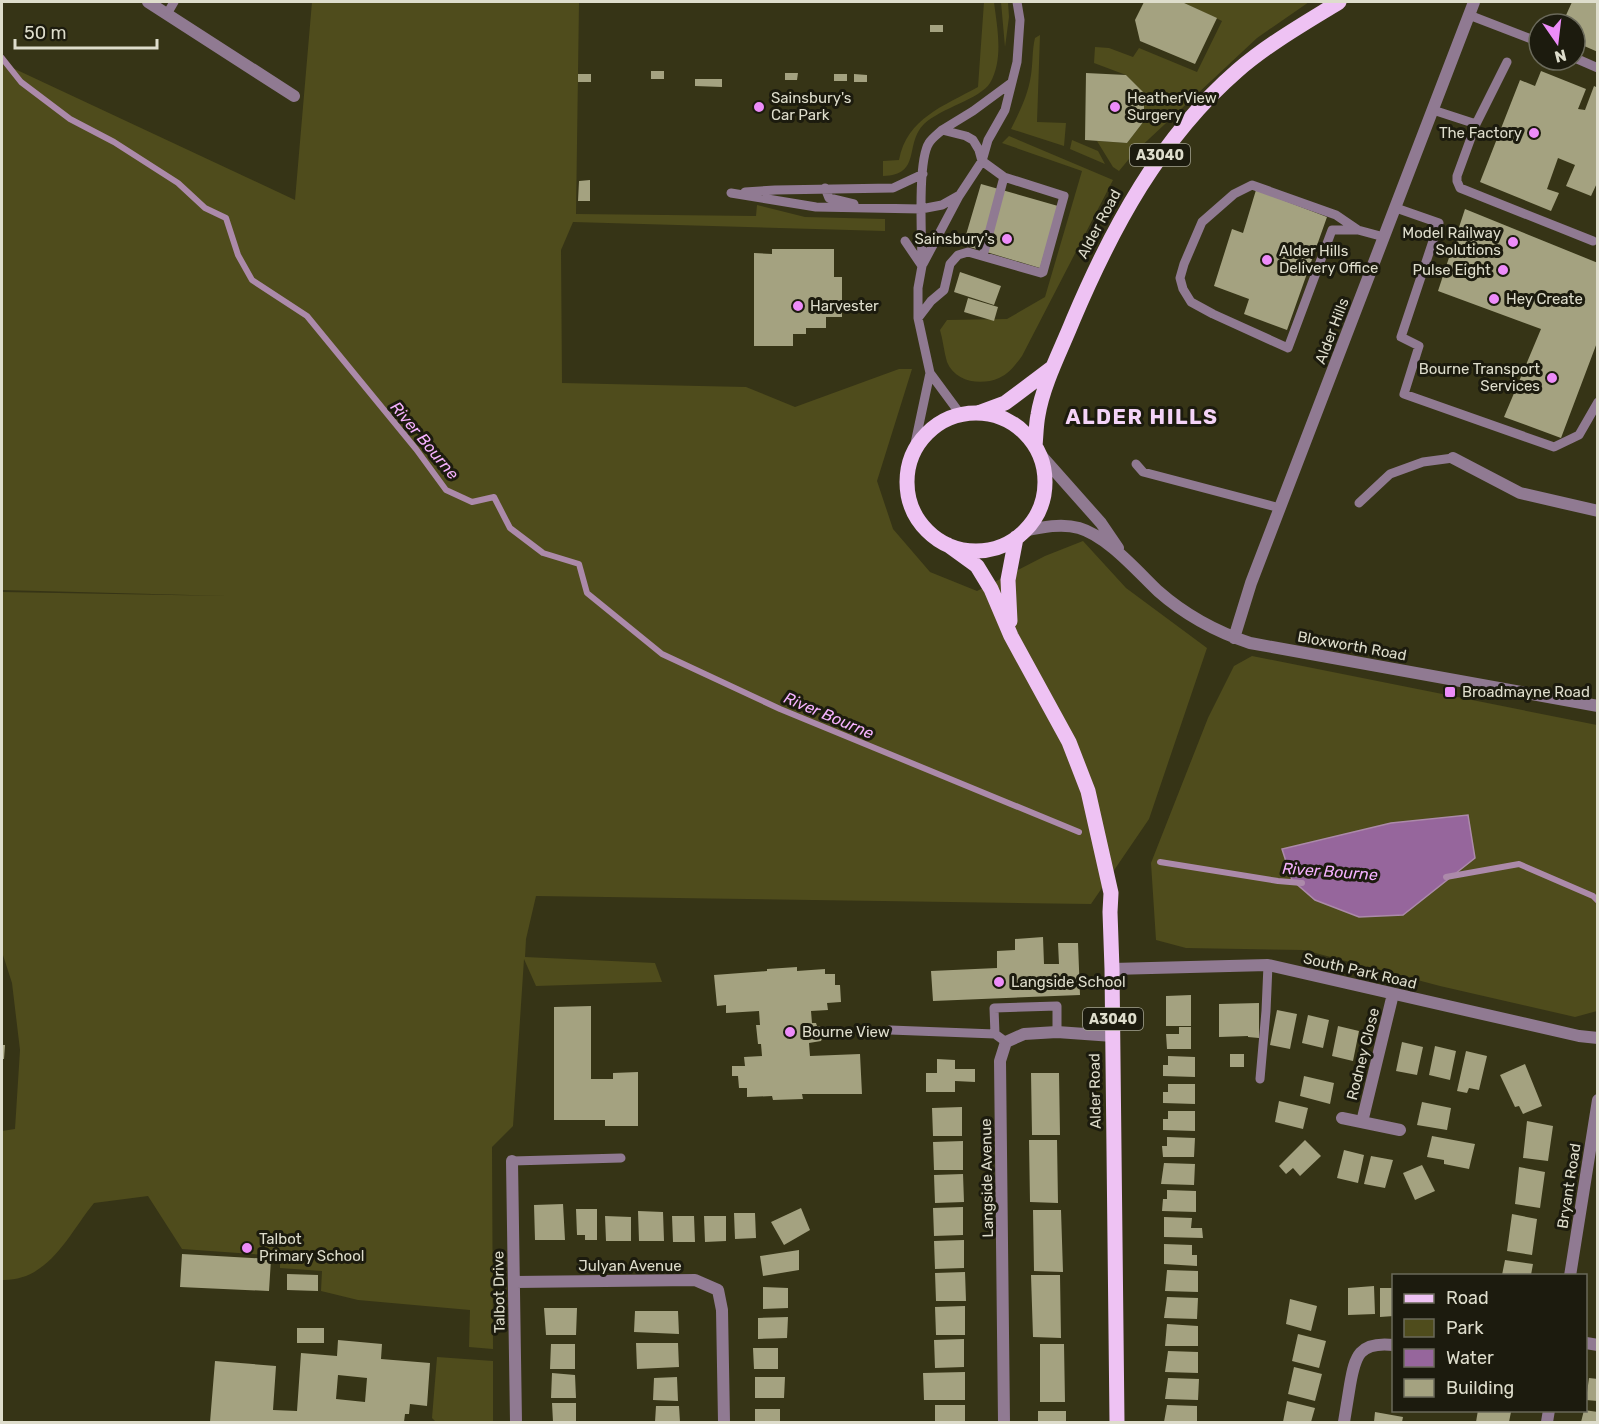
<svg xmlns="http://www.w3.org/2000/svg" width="1599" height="1424" font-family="Rubik,sans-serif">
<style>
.green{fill:#4f4c1c;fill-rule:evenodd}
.water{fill:#96669c;stroke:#ac8aaa;stroke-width:1.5}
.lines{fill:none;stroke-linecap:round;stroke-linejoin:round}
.stream{stroke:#ac8aaa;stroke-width:6}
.building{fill:#a4a280;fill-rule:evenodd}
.service{stroke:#907a92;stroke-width:9}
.minor{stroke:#907a92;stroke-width:12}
.primary{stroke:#eec2f3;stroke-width:15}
.poi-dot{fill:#ed8cf9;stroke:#1c1b0e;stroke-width:2}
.labels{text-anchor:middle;stroke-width:6;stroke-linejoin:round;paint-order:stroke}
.shield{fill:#1c1b0e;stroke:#a4a393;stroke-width:1.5}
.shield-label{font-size:14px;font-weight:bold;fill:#deddcc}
.poi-label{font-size:15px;fill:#deddcc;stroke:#1c1b0e;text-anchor:start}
.street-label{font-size:15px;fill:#deddcc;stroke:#1c1b0e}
.water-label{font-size:16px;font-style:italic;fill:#f6b2ff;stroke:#1c1b0e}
.district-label{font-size:21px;font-weight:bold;letter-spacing:1.5px;fill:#f4d3f8;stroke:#1c1b0e}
</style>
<rect width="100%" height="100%" fill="#363416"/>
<path class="green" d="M312 2H579L576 214 756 216 757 205 805 217 885 219V231L573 222 561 250 562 383 746 387 795 407 899 369H912L877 481 893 529 930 572 977 591 1045 556 1083 541 1126 588 1207 648 1149 819 1091 904 536 896 526 939 525 957 655 963 662 982 536 986 524 959 513 1126 492 1147 493 1349 469 1347 470 1310 358 1300 321 1291 322 1271 280 1268V1256L182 1249 148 1196 94 1203C68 1235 49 1281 2 1280V1131L15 1129 20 1050 12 983 2 952V592L228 596 2 590V63L295 200Z
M984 2H994C997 27 1004 59 990 83 980 99 941 108 924 124 904 144 922 175 883 176V161L899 160C907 118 944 106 978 87Z
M1001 2H1008L1009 17 1005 47Z
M1182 2H1309L1257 38 1134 153 1119 171 1113 167 1097 141 1127 143 1144 121V94L1126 75 1094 63 1095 47 1109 48 1133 57 1139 48 1197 72 1222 21Z
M1040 35 1037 122 1066 123 1064 146 1011 129C1020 111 1028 95 1031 75 1033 63 1032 50 1035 38Z
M1009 136 1113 180 1022 356C1016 364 1009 374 999 378 981 386 955 382 947 362 944 352 943 340 940 330L947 320 1007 319 1045 297 1082 171 1002 143Z
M1072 140 1098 151 1105 164 1070 149Z
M1252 656 1597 725V1011L1575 1017 1440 986 1304 950 1186 948 1156 940 1151 863 1208 718 1234 666ZM1282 849 1315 900 1292 880Z
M437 1357 493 1361V1422H436L432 1418Z"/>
<path class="water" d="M1468 815 1475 858 1403 915 1359 917 1315 900 1292 880 1282 849 1391 823Z"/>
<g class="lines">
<path class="stream" d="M2 58 21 82 70 119 114 142 178 183 205 208 226 218 238 255 252 280 307 316 416 449 446 490 472 502 494 497 510 528 543 553 579 564 587 593 662 654 780 709 1079 832
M1160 862 1278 881 1302 883
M1446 877 1519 864 1593 896 1598 901"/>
</g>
<path class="building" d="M1144 2H1182L1217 18 1195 64 1140 41 1135 20Z
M1572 2H1598V52L1575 42V24H1562Z
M930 25H943V32H930Z
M651 71H664V79H651Z
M1541 71 1586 89 1578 109 1585 110 1594 86 1598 88V181L1591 196 1566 186 1575 165 1558 158 1547 189 1559 193 1551 211 1480 182 1520 80 1535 86Z
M785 73H798L797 80H785Z
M1086 73 1126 75 1144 93V121L1127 143 1085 140Z
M578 74H591V82H578Z
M834 74H847V81H834Z
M854 74 867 75V82H854Z
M695 79H722V87L695 86Z
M590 180V201H578L579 181Z
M981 184 1058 206 1040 268 963 245Z
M1256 190 1327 217 1287 330 1244 314 1249 299 1214 286 1232 229 1243 233Z
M1465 209 1598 263V340L1561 438 1504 417 1541 329 1438 291Z
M772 249H834V277H842V317H826V328H806V334H793V346H754V253L772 254Z
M960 272 1001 286 994 305 954 292Z
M968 298 998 307 994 321 964 312Z
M1043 937 1044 964H1059L1058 943H1078L1080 995 933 1001 931 971 997 968V951L1015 950V939Z
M797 967V971L825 969V974H835V985H840L841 1002 827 1003 828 1010 811 1011 812 1023H816L817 1026 821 1027 824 1034 821 1041 809 1043 810 1056 860 1054 862 1094H802L803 1099 773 1100 772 1096 747 1097V1088H739L738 1076H732V1066H745L744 1057 762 1056 761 1044H758L756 1025H760L759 1011 726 1013V1005L717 1006 714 975 767 971V969Z
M1191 995V1026H1166V996Z
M1259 1003V1038L1248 1037V1036L1219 1037V1004Z
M591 1006V1079H613V1073L638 1072V1126H605V1120H554V1007Z
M1277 1010 1297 1014 1290 1049 1270 1045Z
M1308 1015 1329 1020 1323 1048 1302 1043Z
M1338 1026 1359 1031 1353 1061 1332 1056Z
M1179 1027H1191V1049H1167L1166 1034H1179Z
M1402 1042 1423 1047 1417 1075 1396 1071Z
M2 1045H5L4 1059H2Z
M1435 1046 1456 1051 1450 1080 1429 1075Z
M1466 1051 1487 1056 1479 1090 1469 1088 1467 1093 1457 1091Z
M1230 1054H1244V1067H1230Z
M1168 1056 1195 1057V1077L1163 1076V1065H1168Z
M937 1059 955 1060V1069H975V1082L955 1081V1092H926V1073H937Z
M1525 1064 1542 1106 1523 1114 1519 1106 1515 1107 1500 1075Z
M1031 1073H1059L1060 1135H1032Z
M1304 1076 1334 1083 1330 1104 1300 1096Z
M1168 1084H1195V1104L1163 1103V1092H1168Z
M1279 1101 1308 1108 1303 1129 1275 1122Z
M1422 1102 1451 1108 1447 1130 1417 1125Z
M962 1107V1136H933L932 1108Z
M1168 1111H1195V1131L1163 1130V1119H1168Z
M1527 1121 1553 1126 1548 1161 1523 1158Z
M1432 1136 1475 1144 1469 1169 1444 1164V1160L1427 1157Z
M1167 1137 1195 1138 1194 1157H1163L1162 1146H1167Z
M1029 1140H1057L1058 1203 1030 1202Z
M1305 1140 1321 1156 1300 1176 1293 1168 1286 1174 1279 1166Z
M963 1141V1170H934L933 1142Z
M1344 1150 1364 1155 1358 1183 1337 1178Z
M1371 1156 1393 1160 1385 1188 1364 1184Z
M1164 1163 1195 1164 1194 1185 1161 1184Z
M1422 1165 1435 1191 1415 1200 1403 1173Z
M1519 1167 1545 1172 1540 1208 1515 1204Z
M963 1174 964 1202 935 1203 934 1175Z
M1167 1190 1196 1191V1212L1162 1211 1163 1199H1167Z
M563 1204 565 1240H535L534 1205Z
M963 1207V1235L934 1236 933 1208Z
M801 1208 810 1230 784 1245 771 1222Z
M576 1209H597V1240H585V1235H577Z
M1033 1210H1061L1063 1272 1034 1271Z
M638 1211 663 1212 664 1241H639Z
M734 1213H755L756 1238 735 1239Z
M1512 1214 1537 1219 1532 1255 1507 1251Z
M605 1216 631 1217V1241H606Z
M672 1216H694L695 1242H673Z
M704 1216H726V1241L705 1242Z
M1164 1217 1192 1218 1191 1228H1202L1203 1238 1164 1237Z
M964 1240V1268L935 1269 934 1241Z
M1164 1244 1192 1245V1255H1197V1266L1164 1264Z
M799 1250V1270L763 1276 760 1256Z
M182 1254 271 1259 269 1291 180 1287Z
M1505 1260 1533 1264 1531 1275H1502Z
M1167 1270 1198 1271V1292L1165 1291Z
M965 1272 966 1301H936L935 1273Z
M287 1274 318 1275V1291L287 1290Z
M1031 1275H1060L1061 1338 1033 1337Z
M1374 1286 1375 1314 1348 1315V1288Z
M763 1287 788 1288V1308L763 1309Z
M1380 1288H1394V1316L1380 1317Z
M1167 1297 1198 1298 1197 1319 1164 1318Z
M1290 1299 1317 1306 1311 1331 1286 1324Z
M965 1306V1335H936L935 1307Z
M544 1308H577L576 1335H546Z
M635 1311H678L679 1334 634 1332Z
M788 1317 787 1338 758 1339V1318Z
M1167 1324 1198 1326V1346H1165Z
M297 1328H324V1343H297Z
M1298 1334 1326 1341 1319 1368 1292 1361Z
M964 1339V1367L935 1368 934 1340Z
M338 1340 382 1344 381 1359 430 1363 427 1406 410 1404 409 1414H405L404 1422H210L215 1361 276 1366 273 1410 297 1411 301 1353 337 1356ZM338 1375 367 1378 365 1402 336 1399Z
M636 1343H678L679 1367 637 1369Z
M551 1344H575V1369H550Z
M1040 1344H1064L1065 1402H1040Z
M753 1348H778V1369H754Z
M1168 1351 1198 1352V1373L1165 1372Z
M1294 1367 1322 1374 1315 1401 1288 1394Z
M965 1372V1400H924L923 1373Z
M552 1373 575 1375 576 1398H551Z
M677 1377 678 1401 653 1400 654 1378Z
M755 1377H785L784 1398H755Z
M1168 1378 1199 1379 1198 1400 1165 1399Z
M1589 1378 1598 1379V1401L1586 1400Z
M1287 1401 1315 1408 1311 1422H1283Z
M552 1403H576V1422H553Z
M935 1405H965V1422H935Z
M1167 1405 1197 1406V1422H1164Z
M656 1406H679L680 1422H655Z
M755 1409H780V1422H755Z
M1478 1410 1511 1412 1509 1422H1476Z
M1584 1410 1598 1412V1422H1581Z
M1038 1411H1066V1422H1038Z
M1375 1412 1403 1417 1402 1422H1374Z"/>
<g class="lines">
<path class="service" d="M167 14 174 2
M1469 15 1539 42
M1575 58 1598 68
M1433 110 1476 124 1457 176V181L1460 188 1593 241
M1476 124 1507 62
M942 130 973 111 1011 83
M825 188 829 198 854 204
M745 192 775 190 893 188 923 174
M731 193 816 207 921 209 942 205 958 196
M1396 208 1439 223 1401 337 1419 346 1404 394 1554 447 1579 435 1598 402
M1358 230H1332L1288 348 1213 314 1191 302 1183 289 1180 278 1184 264 1202 222 1234 194 1252 185 1336 215 1358 230 1384 237
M905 241 922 266 918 288V318L930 373 961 415
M983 256 1004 177
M923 264 959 196 982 161 988 140 1005 110 1017 62 1020 20 1017 2
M918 318 931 301 944 290 950 264 958 255 968 252 1041 273 1043 272 1064 196 1004 177 982 161 979 150 973 140 966 136 942 130C938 134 932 138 929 143 917 161 922 241 922 266
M913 453 930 373
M1136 464 1143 472 1280 508
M1359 503 1390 474 1423 462 1453 458
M890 1030 995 1034 1006 1042
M995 1034 994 1008 1057 1006V1032
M1260 1079 1266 1011 1268 965
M512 1161 621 1158"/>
<path class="minor" d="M148 2 294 96
M1038 452 1101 523 1118 548
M1453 458 1520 493 1598 511
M1024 531C1042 527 1062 523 1079 528 1107 536 1137 571 1158 591 1184 614 1217 632 1250 643L1598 706
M1234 638 1251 583 1474 2
M1112 969 1268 965 1579 1036 1598 1038
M1342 1118 1400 1130
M1362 1122 1393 994
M512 1161 516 1422
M1570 1276 1598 1100
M515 1282 695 1280 718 1290 722 1310 724 1422
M1586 1343 1598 1345
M1004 1422 1000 1061 1006 1042 1024 1034 1057 1032 1113 1036
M1344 1422C1346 1410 1348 1398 1350 1385 1355 1356 1359 1341 1394 1345
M1547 1422 1549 1410"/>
<path class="primary" d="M978 413 1005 403 1053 367
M907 482a69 69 0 1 1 138 0a69 69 0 1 1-138 0Z
M1035 446C1036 436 1036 425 1038 415 1043 384 1061 350 1073 320 1112 228 1160 138 1237 71 1268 44 1305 23 1339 2
M948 545 977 566 991 589 1011 636 1069 742 1088 791 1111 893 1110 912 1112 969 1117 1422
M1010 621 1008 580 1016 538"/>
</g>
<g class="poi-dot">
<circle cx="759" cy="107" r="6"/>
<circle cx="1115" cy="107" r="6"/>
<circle cx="1534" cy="133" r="6"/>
<circle cx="1007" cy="239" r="6"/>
<circle cx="1513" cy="242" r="6"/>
<circle cx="1267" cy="260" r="6"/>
<circle cx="1503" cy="270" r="6"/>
<circle cx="1494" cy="299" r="6"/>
<circle cx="798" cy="306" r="6"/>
<circle cx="1552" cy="378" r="6"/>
<rect x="1444" y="686" width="12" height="12" rx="3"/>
<circle cx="999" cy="982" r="6"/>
<circle cx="790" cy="1032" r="6"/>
<circle cx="247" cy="1248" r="6"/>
</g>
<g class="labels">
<g class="shield">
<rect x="1130" y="144" width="60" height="22" rx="4.5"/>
<rect x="1083" y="1008" width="60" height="22" rx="4.5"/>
</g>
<g class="shield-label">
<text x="1160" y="160">A3040</text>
<text x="1113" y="1024">A3040</text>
</g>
<g class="poi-label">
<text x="771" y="103">Sainsbury's<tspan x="771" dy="17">Car Park</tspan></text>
<text x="1127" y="103">HeatherView<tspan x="1127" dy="17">Surgery</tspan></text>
<text x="1522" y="138" text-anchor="end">The Factory</text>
<text x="1501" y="238" text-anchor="end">Model Railway<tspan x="1501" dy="17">Solutions</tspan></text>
<text x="995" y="244" text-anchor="end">Sainsbury's</text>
<text x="1279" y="256">Alder Hills<tspan x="1279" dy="17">Delivery Office</tspan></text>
<text x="1491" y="275" text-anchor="end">Pulse Eight</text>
<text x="1506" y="304">Hey Create</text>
<text x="810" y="311">Harvester</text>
<text x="1540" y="374" text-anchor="end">Bourne Transport<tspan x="1540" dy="17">Services</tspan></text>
<text x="1462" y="697">Broadmayne Road</text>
<text x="1011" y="987">Langside School</text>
<text x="802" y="1037">Bourne View</text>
<text x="259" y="1244">Talbot<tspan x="259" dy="17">Primary School</tspan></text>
</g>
<g class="street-label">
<text transform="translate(1099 224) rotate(-62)" y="5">Alder Road</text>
<text transform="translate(1332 331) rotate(-69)" y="5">Alder Hills</text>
<text transform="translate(1352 646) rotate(10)" y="5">Bloxworth Road</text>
<text transform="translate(1360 971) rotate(13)" y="5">South Park Road</text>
<text transform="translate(1363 1054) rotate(-76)" y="5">Rodney Close</text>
<text transform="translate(1095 1091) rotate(-91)" y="5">Alder Road</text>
<text transform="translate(987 1178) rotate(-91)" y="5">Langside Avenue</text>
<text transform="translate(1569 1186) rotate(-81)" y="5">Bryant Road</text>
<text x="630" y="1271">Julyan Avenue</text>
<text transform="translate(499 1292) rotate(-91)" y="5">Talbot Drive</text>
</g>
<g class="water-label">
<text transform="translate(425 440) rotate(50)" y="6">River Bourne</text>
<text transform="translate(829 715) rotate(23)" y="6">River Bourne</text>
<text transform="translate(1330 871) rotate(4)" y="6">River Bourne</text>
</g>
<g class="district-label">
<text x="1142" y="424">ALDER HILLS</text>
</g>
</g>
<rect width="1599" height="1424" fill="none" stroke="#deddcc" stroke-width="6"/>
<rect x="1392" y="1274" width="195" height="138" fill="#1c1b0e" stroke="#6a695a" stroke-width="1.5"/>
<rect x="1404" y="1294" width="30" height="9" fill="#eec2f3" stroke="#6a695a" stroke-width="1.5"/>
<text x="1446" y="1304" font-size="18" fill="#deddcc">Road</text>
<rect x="1404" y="1319" width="30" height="18" fill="#4f4c1c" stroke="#6a695a" stroke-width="1.5"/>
<text x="1446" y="1334" font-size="18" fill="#deddcc">Park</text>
<rect x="1404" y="1349" width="30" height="18" fill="#96669c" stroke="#6a695a" stroke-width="1.5"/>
<text x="1446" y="1364" font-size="18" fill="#deddcc">Water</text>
<rect x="1404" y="1379" width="30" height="18" fill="#a4a280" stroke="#6a695a" stroke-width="1.5"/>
<text x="1446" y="1394" font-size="18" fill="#deddcc">Building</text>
<g transform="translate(1557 42) rotate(166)"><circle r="28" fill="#1c1b0e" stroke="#6a695a" stroke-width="1.5"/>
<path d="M0-4.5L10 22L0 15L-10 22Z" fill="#ed8cf9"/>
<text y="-9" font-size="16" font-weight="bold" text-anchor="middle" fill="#deddcc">N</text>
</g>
<path d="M15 39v9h142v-9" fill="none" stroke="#deddcc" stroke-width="3"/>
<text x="24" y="39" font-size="18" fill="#deddcc" stroke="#1c1b0e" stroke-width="4.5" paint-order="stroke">50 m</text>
</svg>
